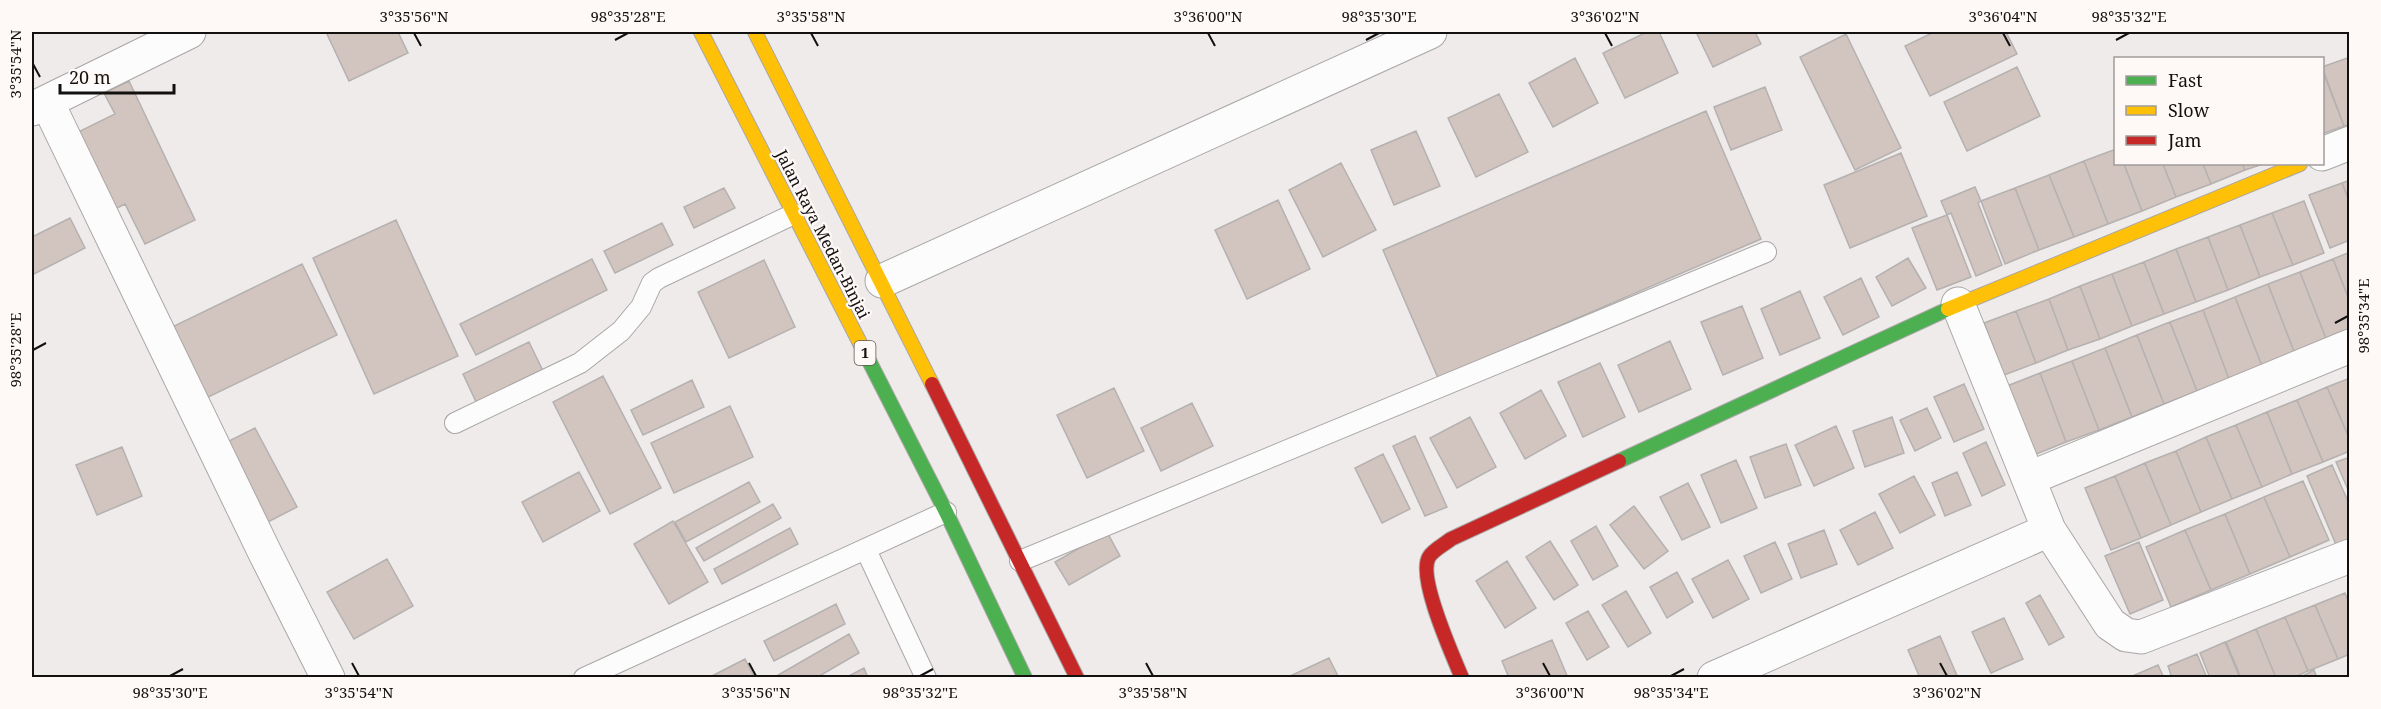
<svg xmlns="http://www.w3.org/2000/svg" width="2381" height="709" font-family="'Noto Serif',serif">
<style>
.building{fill:#d2c4be;stroke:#b4b1b0;stroke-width:1.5}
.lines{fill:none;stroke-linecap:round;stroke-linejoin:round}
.lane-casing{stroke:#a9a6a6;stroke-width:22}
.street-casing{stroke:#a9a6a6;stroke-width:35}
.fast-casing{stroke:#a9a6a6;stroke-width:16}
.slow-casing{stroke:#a9a6a6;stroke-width:16}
.jam-casing{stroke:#a9a6a6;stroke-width:16}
.lane{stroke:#fdfcfc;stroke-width:20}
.street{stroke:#fdfcfc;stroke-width:33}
.fast{stroke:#4caf50;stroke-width:14}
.slow{stroke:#ffc107;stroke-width:14}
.jam{stroke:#c62828;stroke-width:14}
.ticks{fill:none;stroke:#131110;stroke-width:2}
.labels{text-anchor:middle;stroke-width:4.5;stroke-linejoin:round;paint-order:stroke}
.shield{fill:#fef8f7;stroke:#5a5655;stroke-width:1.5}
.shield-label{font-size:15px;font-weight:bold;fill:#131110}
.street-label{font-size:16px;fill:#131110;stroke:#fef8f7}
.neatline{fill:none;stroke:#131110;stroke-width:2}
.ticks-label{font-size:15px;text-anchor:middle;fill:#131110}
</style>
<rect width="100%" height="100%" fill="#efebeb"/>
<path class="building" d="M326 32H398L408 53 349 81Z
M1647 32H1659L1678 73 1625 98 1603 53Z
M1696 32H1755L1761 44 1713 67Z
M1934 32H2006L2017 54 1930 96 1905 46Z
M1846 34 1901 148 1855 170 1800 57Z
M2350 57V124L2344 126 2322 67Z
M1575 58 1598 103 1553 127 1529 83Z
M2017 67 2040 116 1967 151 1944 102Z
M2322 69 2344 126 2322 134Z
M129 81 195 220 145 244 125 204 103 215 66 138 115 114 104 93Z
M1765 87 1782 130 1731 150 1714 107Z
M1499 94 1528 152 1476 177 1448 118Z
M1706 111 1761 239 1438 378 1383 250Z
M1416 131 1440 186 1394 205 1371 150Z
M2116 149V164H2124L2142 211 2108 224 2084 161Z
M1901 153 1927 216 1850 248 1824 185Z
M2084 161 2108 224 2074 237 2049 175Z
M1341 163 1376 230 1323 257 1289 190Z
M2124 164H2163L2176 197 2142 211Z
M2163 164H2203L2211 184 2176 197Z
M2203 164H2242L2245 170 2211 184Z
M2242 164H2263L2245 170Z
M2049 175 2074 237 2039 250 2015 188Z
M2350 180V203L2342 183Z
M2342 183 2350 203V240L2330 248 2309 195Z
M1975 187 1981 201 1978 203 2002 265 1976 276 1951 213 1947 215 1941 201Z
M724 188 735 208 694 228 684 207Z
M2015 188 2039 250 2005 264 1981 201Z
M1278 200 1310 269 1247 299 1215 230Z
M2304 201 2324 253 2293 265 2272 213Z
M2272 213 2293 265 2260 277 2240 225Z
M1947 215 1971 277 1937 290 1912 228Z
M70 218 85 248 32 275V237Z
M396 220 458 356 374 394 313 258Z
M662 223 673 245 615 273 604 251Z
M2240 225 2260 277 2228 290 2208 237Z
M2208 237 2228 290 2196 302 2176 249Z
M2176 249 2196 302 2164 314 2144 262Z
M2350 252V302L2333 259Z
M1908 258 1926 288 1892 306 1876 277Z
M592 259 607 290 476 355 460 324Z
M2333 259 2350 302V332L2327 341 2300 272Z
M764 260 795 327 729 358 698 292Z
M2144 262 2164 314 2132 326 2112 274Z
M302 264 337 335 202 400 168 329Z
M2300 272 2327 341 2295 354 2268 284Z
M2112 274 2132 326 2100 339 2080 286Z
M1861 278 1879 317 1843 335 1824 297Z
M2268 284 2295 354 2262 366 2235 297Z
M2080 286 2100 339 2068 350 2049 299Z
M1800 291 1820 338 1780 355 1761 309Z
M2235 297 2262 366 2229 379 2203 310Z
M2049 299 2068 350 2036 363 2016 311Z
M1742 306 1763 358 1723 375 1701 322Z
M2203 310 2229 379 2197 391 2170 322Z
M2016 311 2036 363 2004 375 1984 323Z
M2170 322 2197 391 2164 404 2137 335Z
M2137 335 2164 404 2132 417 2105 348Z
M1670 341 1691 389 1639 412 1618 365Z
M529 342 544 373 478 406 463 374Z
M2105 348 2132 417 2099 430 2072 361Z
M2072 361 2099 430 2066 442 2040 373Z
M1600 363 1625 417 1583 437 1558 382Z
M2040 373 2066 442 2034 455 2007 386Z
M603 376 661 488 610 514 553 402Z
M2350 378V440L2327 387Z
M692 380 704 407 643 435 631 410Z
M1964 384 1984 429 1954 442 1934 397Z
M2327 387 2350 440V451L2323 462 2297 400Z
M1114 388 1144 451 1087 478 1057 415Z
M1541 390 1566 436 1525 459 1500 413Z
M2297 400 2323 462 2292 474 2267 412Z
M1192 403 1213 446 1161 471 1141 428Z
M730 406 753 457 674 493 651 443Z
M1927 408 1941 438 1915 451 1900 420Z
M2267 412 2292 474 2262 487 2236 425Z
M1470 417 1496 467 1457 488 1430 438Z
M1892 417 1904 453 1865 467 1853 431Z
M2236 425 2262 487 2232 499 2206 437Z
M1836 426 1854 468 1814 486 1795 445Z
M255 428 297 507 264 524 223 444Z
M1415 436 1447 507 1425 516 1393 446Z
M2206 437 2232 499 2201 512 2176 451Z
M1986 442 2005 485 1982 496 1963 453Z
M1786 444 1801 485 1765 498 1750 457Z
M122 447 142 496 97 515 76 465Z
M2176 451 2201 512 2171 525 2145 463Z
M1383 454 1410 509 1382 523 1355 468Z
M2350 457V494L2336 462Z
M1736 460 1757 508 1721 523 1701 475Z
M2145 463 2171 525 2141 538 2115 476Z
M2332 465 2350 506V542L2337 547 2307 476Z
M579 472 600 511 543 542 522 502Z
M1957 472 1971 505 1945 516 1932 483Z
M1914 476 1935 515 1900 533 1879 494Z
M2115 476 2141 538 2111 550 2085 488Z
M2303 481 2329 540 2290 557 2264 497Z
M749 482 760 502 686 542 675 522Z
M1688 483 1710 527 1682 540 1660 497Z
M2264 497 2290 557 2250 574 2225 514Z
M773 504 781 518 704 561 696 548Z
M1634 506 1668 551 1644 569 1610 525Z
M1875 512 1893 548 1858 565 1840 530Z
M2225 514 2250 574 2211 590 2185 530Z
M673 521 708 582 669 604 634 544Z
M1596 526 1618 566 1593 580 1571 541Z
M790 528 798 544 722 584 714 569Z
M1824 530 1837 564 1801 578 1788 544Z
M2185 530 2211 590 2171 607 2146 547Z
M1107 532 1120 556 1069 585 1055 562Z
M1550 541 1578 585 1554 600 1526 557Z
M1775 542 1792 579 1761 593 1744 556Z
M2139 542 2163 600 2130 614 2105 556Z
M387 559 413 606 354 639 327 592Z
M1728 560 1749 599 1713 618 1692 579Z
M1507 561 1536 608 1505 628 1476 581Z
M1677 572 1693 602 1667 618 1650 587Z
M1626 591 1651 633 1628 647 1602 605Z
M2345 593 2350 605V654L2338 659 2315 605Z
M2040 595 2064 637 2049 645 2026 603Z
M836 604 845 624 774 661 764 641Z
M2315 605 2338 659 2308 671 2285 617Z
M1588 611 1609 647 1587 660 1566 623Z
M2285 617 2308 671 2293 678H2276L2256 629Z
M2004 618 2023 659 1991 673 1972 632Z
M2256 629 2276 678H2241L2226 642Z
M849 634 859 653 816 678H773Z
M1940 636 1958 678H1920L1908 650Z
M1552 640 1568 678H1509L1502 661Z
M2225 642 2240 678H2210L2200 653Z
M2197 654 2207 678H2172L2168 666Z
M1329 658 1339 678H1289L1288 677Z
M745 659 755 678H708Z
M2158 665 2164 678H2128Z
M864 668 868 678H845Z
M2314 670 2317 678H2299Z"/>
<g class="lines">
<defs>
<path id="lane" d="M455 423 580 363 621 331 641 307 652 283 659 278 794 214
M866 550 926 678
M1020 561 1766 252
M584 678 946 512"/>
<path id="street" d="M47 102 265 553 328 678
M32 109 189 32
M2322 154 2350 143
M882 281 1430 32
M1958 304 2049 530 2110 624 2126 635 2141 637 2350 556
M2030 478 2350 346
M1714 678 2049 530"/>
<path id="fast" d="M863 349 946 512 1025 678
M1619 461 1948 309"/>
<path id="slow" d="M701 32 863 349
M755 32 932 384
M1948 309 2300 164"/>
<path id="jam" d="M932 384 1077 678
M1462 678C1453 656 1417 577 1429 557 1433 550 1445 544 1451 539L1619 461"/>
</defs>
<use href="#lane" class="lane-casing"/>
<use href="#street" class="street-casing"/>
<use href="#fast" class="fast-casing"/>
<use href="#slow" class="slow-casing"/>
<use href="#jam" class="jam-casing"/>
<use href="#lane" class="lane"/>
<use href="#street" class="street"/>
<use href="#fast" class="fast"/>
<use href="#slow" class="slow"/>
<use href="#jam" class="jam"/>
</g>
<path class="ticks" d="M414 33 421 46M811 33 818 46M1208 33 1215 46M1605 33 1612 46M2003 33 2010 46M615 40 628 33M1366 40 1379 33M2116 40 2129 33M33 64 40 77M2335 323 2348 316M33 350 46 343M352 663 359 676M749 663 756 676M1146 663 1153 676M1543 663 1550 676M1940 663 1947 676M170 676 183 669M920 676 933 669M1671 676 1684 669"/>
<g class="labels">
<rect class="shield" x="854.5" y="341" width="21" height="24" rx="4.5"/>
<g class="shield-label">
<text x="865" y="358">1</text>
</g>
<g class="street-label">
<text transform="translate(823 234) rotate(63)" y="6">Jalan Raya Medan-Binjai</text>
</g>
</g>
<rect width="2381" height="709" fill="none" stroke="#fef8f7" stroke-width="66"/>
<rect x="2114" y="57" width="210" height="108" fill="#fef8f7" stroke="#a09c9b" stroke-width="1.5"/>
<rect x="2126" y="76" width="30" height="9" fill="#4caf50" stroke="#a09c9b" stroke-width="1.5"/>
<text x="2168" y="87" font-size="18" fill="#131110">Fast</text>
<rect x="2126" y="106" width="30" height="9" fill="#ffc107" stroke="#a09c9b" stroke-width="1.5"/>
<text x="2168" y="117" font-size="18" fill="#131110">Slow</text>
<rect x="2126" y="136" width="30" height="9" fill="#c62828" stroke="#a09c9b" stroke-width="1.5"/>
<text x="2168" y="147" font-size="18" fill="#131110">Jam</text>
<path d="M60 84v9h114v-9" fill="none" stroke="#131110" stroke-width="3"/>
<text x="69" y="84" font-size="18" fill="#131110" stroke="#fef8f7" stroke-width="4.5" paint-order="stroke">20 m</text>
<rect x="33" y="33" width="2315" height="643" class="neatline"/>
<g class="ticks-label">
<text x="414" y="22">3°35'56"N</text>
<text x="628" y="22">98°35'28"E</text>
<text x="811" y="22">3°35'58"N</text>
<text x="1208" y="22">3°36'00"N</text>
<text x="1379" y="22">98°35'30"E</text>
<text x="1605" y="22">3°36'02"N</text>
<text x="2003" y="22">3°36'04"N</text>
<text x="2129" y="22">98°35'32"E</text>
<text transform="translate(16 64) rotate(-90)" y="5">3°35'54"N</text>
<text transform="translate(2364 316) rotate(-90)" y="5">98°35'34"E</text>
<text transform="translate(16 350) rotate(-90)" y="5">98°35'28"E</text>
<text x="170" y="698">98°35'30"E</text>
<text x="359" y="698">3°35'54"N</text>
<text x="756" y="698">3°35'56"N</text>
<text x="920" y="698">98°35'32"E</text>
<text x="1153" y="698">3°35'58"N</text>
<text x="1550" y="698">3°36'00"N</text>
<text x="1671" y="698">98°35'34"E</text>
<text x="1947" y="698">3°36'02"N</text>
</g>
</svg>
